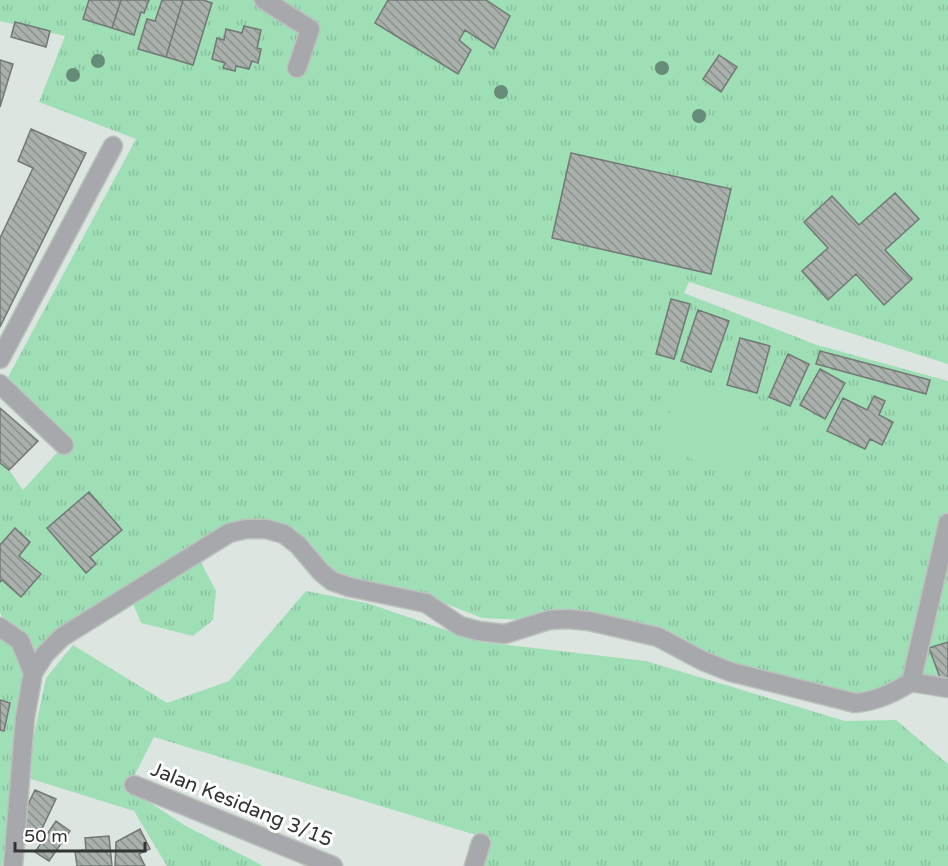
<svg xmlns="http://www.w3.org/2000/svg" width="948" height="866" font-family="'Varela Round',sans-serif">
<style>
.grass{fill:url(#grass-tufts)}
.green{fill:#9edfb6}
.building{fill:url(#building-back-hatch);stroke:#727974;stroke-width:1.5}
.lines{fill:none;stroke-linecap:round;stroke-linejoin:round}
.minor-casing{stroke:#bbc2bd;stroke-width:21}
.minor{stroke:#a7a8ac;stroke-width:18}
.tree{fill:#678b79}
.labels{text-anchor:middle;stroke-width:6;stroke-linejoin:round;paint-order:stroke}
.street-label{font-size:20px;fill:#323533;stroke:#fff}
</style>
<defs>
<pattern id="grass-tufts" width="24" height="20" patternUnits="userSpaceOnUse" patternTransform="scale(1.5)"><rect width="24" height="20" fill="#9edfb6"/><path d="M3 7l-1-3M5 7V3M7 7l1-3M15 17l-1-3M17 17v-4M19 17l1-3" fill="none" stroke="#89c09d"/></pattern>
<pattern id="building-back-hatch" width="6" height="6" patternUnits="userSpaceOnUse" patternTransform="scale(1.5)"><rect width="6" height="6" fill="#aab1ac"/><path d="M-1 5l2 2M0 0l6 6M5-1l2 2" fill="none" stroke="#8b918d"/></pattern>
</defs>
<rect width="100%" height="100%" fill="#dde5e0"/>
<path class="grass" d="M0 0H948V364L689 282 684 293 817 345 948 381V688L911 682 855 703 731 672 658 637 526 620 482 618 421 594 321 572 266 529 196 553 216 591 213 620 193 636 141 623 130 596 27 661 2 866H0V631L19 640 0 613V463L9 470 23 490 64 445 8 377 136 139 39 102 65 36 0 21Z
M306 591 367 603 481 642 646 661 845 721 896 720 948 764V866H483L489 839 154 737 128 788 184 825 263 866H167L134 811 25 777 46 678 73 645 167 703 229 681Z"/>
<path class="green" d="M685 377 770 411 742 480 656 444Z"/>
<path class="building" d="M89 0H121L112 28 83 19Z
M121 0H149L144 13 141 12 134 35 112 28Z
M162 0H183L166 57 138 49 147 19 155 21Z
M183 0H203L212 3 193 65 166 57Z
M388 0H486L510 16 494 49 465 30 459 40 471 50 458 74 375 23Z
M15 22 50 31 46 47 11 37Z
M244 26 261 30 257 48 261 49 258 63 252 61 249 69 236 66 235 71 223 68 225 63 212 59 217 38 224 40 226 29 242 33Z
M719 55 737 67 721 92 703 79Z
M0 60 13 64 0 107Z
M31 129 86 153 0 327V238L33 168 18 161Z
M571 153 731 189 711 274 552 238Z
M895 193 919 219 885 250 912 279 884 305 856 274 828 300 802 271 828 248 804 222 832 196 859 225Z
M671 299 690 304 674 359 656 354Z
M698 310 729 321 711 372 681 361Z
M740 338 770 346 757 393 727 385Z
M820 351 930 380 926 394 816 364Z
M788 354 809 364 790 406 769 397Z
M820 369 845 383 825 419 800 405Z
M874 396 885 401 879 415 893 422 882 445 870 439 865 449 827 431 843 398 867 410Z
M0 408 38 441 9 470 0 463Z
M89 492 122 530 90 557 96 564 86 573 47 528Z
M15 528 30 542 19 556 41 574 21 597 2 580 0 582V545Z
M948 642V678L941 680 929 648Z
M0 700 10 703 4 731 0 730Z
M35 790 56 799 39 835 18 825Z
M56 821 70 831 49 861 35 852Z
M140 829 150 849 139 854 145 866H115L116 842Z
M109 836 112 866H77L75 851 86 850 85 838Z"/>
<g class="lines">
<defs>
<path id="minor" d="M264 0 310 29 297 68
M0 359 113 146
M0 384 64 445
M0 627 20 641 33 673
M911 682 948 523
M134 785 333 866
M13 866 25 718 33 673 45 654 62 637 229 533 246 529H266L284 534 298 545 321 572 332 581 349 587 426 603 460 626 479 631 505 634 549 620 567 619 589 621 658 637 703 661 731 672 855 703C877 701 893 693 911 682L948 688
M474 866 481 843"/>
</defs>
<use href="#minor" class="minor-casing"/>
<use href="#minor" class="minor"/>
</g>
<g class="tree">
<circle cx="98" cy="61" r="7"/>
<circle cx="662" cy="68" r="7"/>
<circle cx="73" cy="75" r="7"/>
<circle cx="501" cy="92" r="7"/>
<circle cx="699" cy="116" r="7"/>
</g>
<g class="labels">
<g class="street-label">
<text transform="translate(242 804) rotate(22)" y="7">Jalan Kesidang 3/15</text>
</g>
</g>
<path d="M15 842v9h130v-9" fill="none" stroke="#323533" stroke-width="3"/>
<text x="24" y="842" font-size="18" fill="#323533" stroke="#ffffff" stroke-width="4.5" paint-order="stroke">50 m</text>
</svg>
